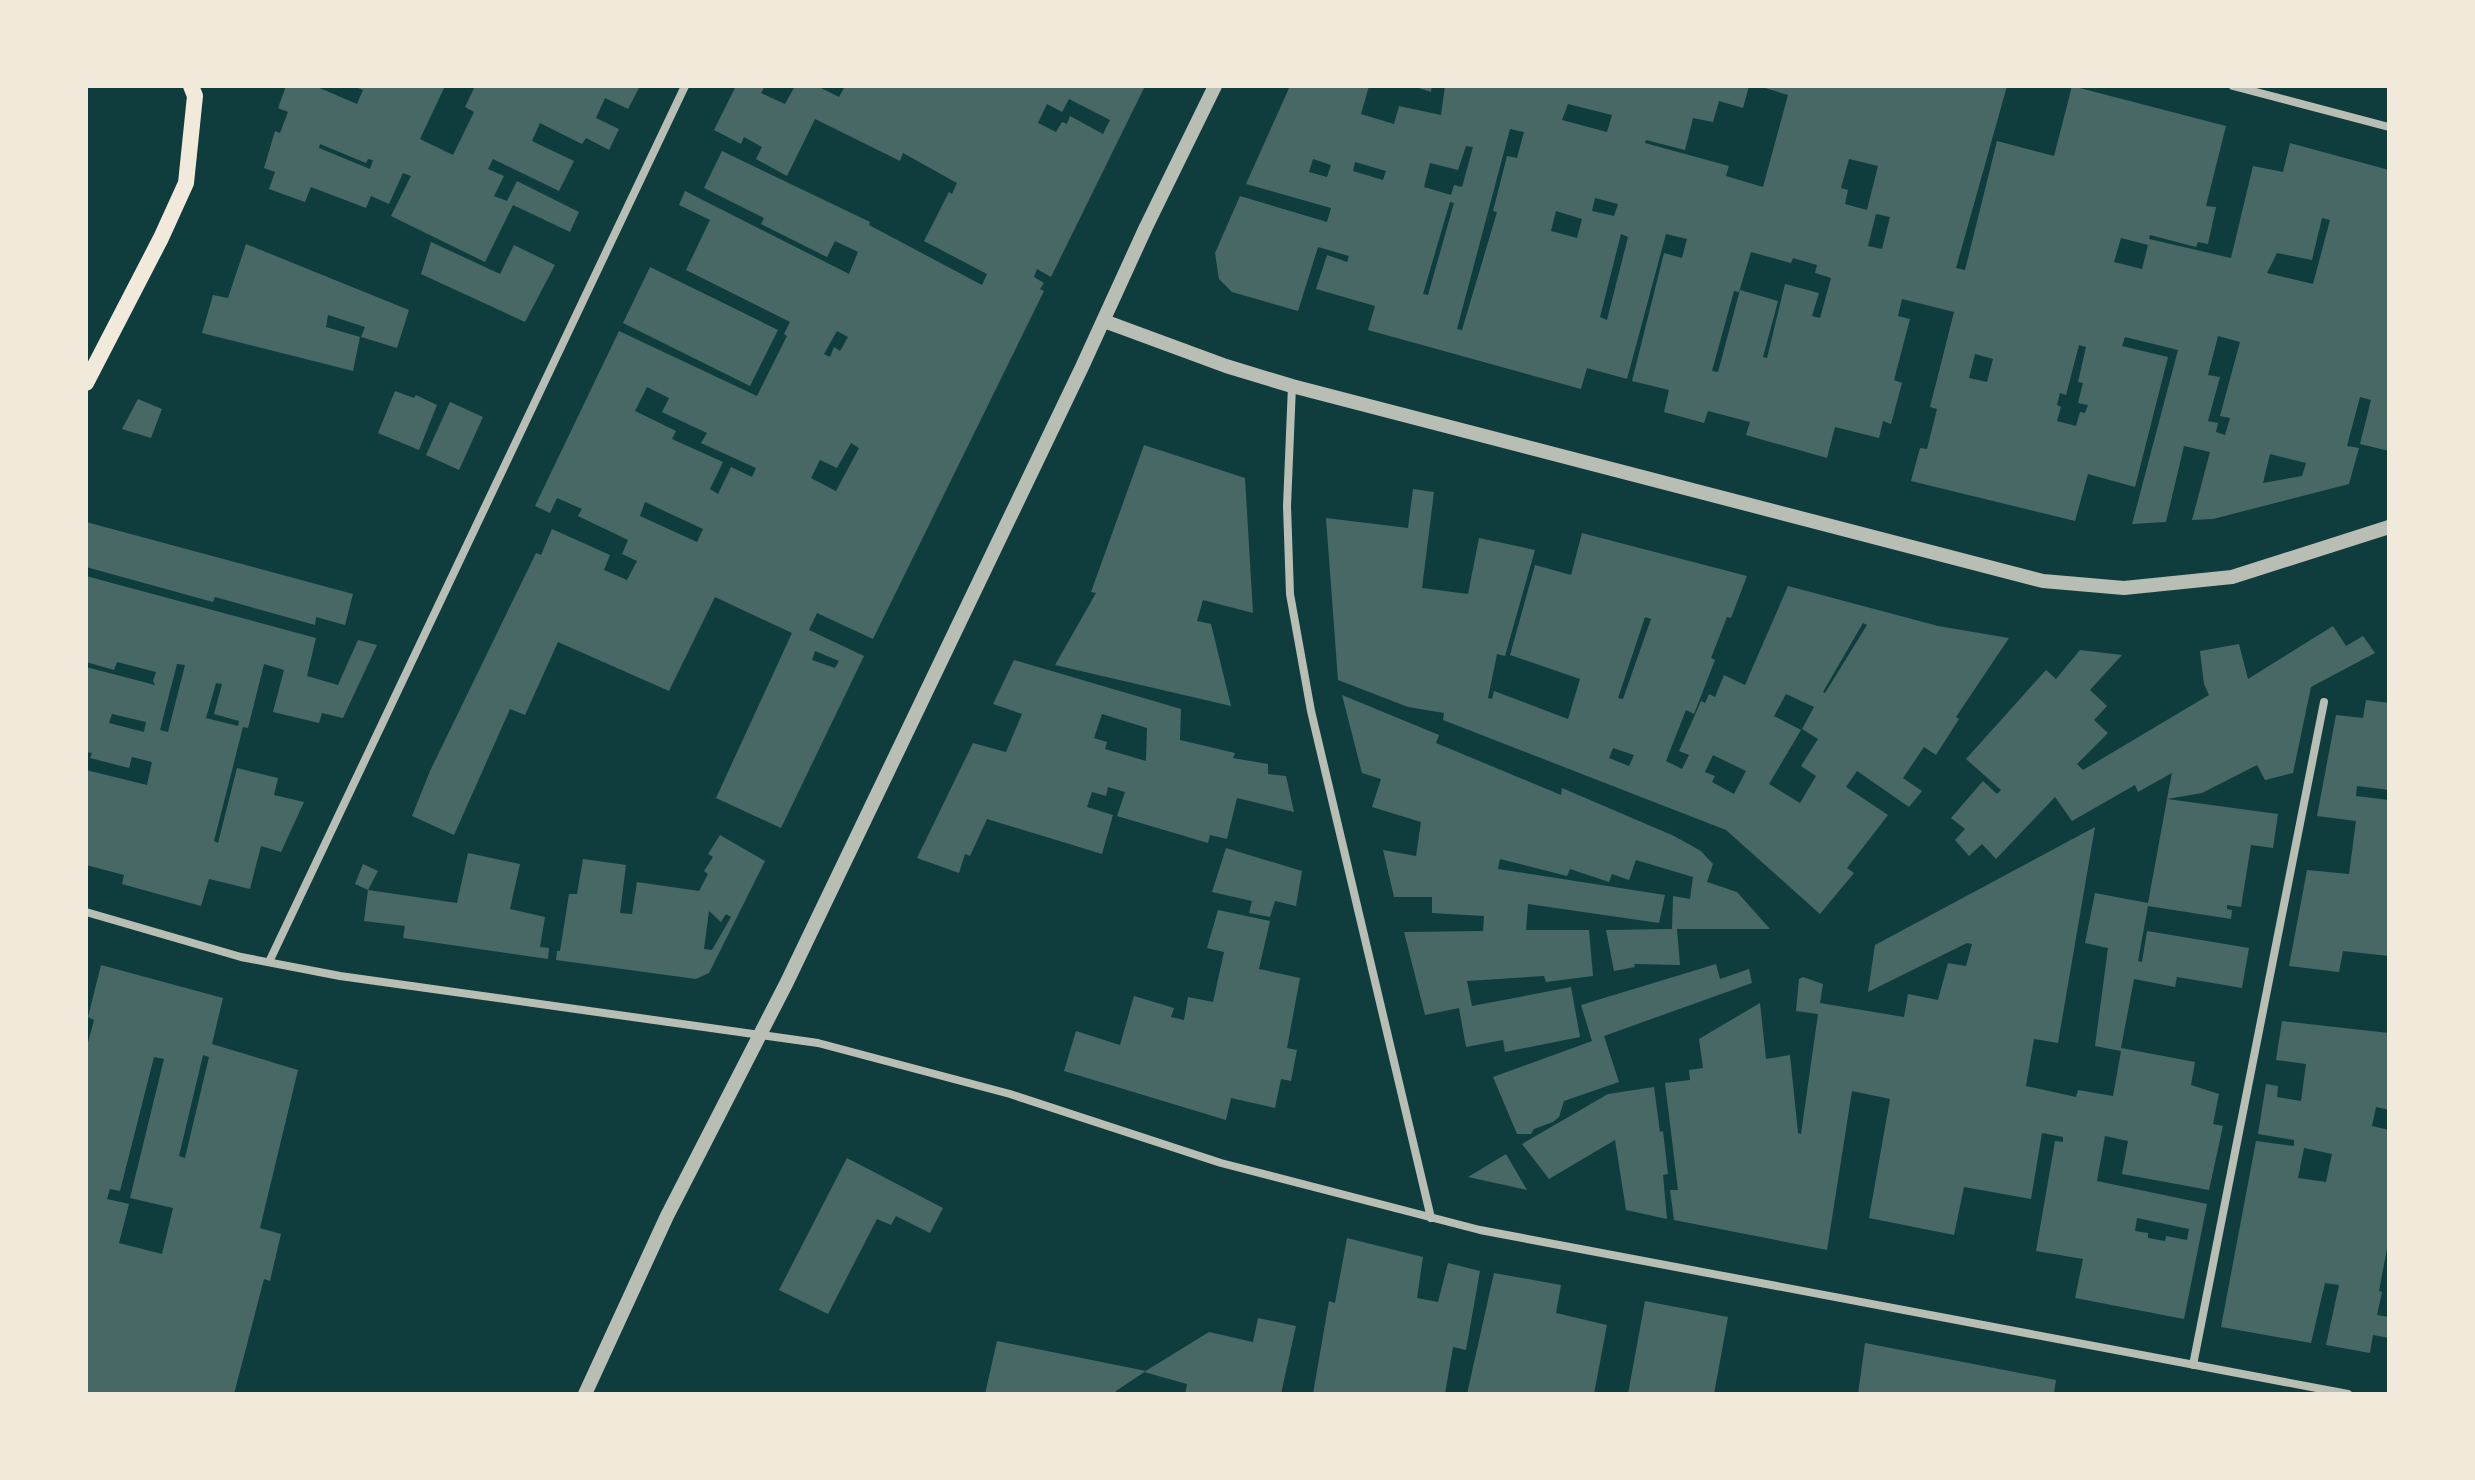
<svg xmlns="http://www.w3.org/2000/svg" width="2475" height="1480" font-family="'PT Sans Narrow',sans-serif">
<style>
.building{fill:#486865;fill-rule:evenodd}
.lines{fill:none;stroke-linecap:round;stroke-linejoin:round}
.minor{stroke:#b8beb3;stroke-width:8}
.tertiary{stroke:#b8beb3;stroke-width:14}
.secondary{stroke:#f1e9da;stroke-width:16}
</style>
<rect width="100%" height="100%" fill="#0f3d3e"/>
<path class="building" d="M286 86H315L357 104 363 90 353 86H445L420 139 453 155 474 112 465 107 475 86H640L628 109 605 98 596 118 619 129 609 150 586 138 582 144 540 123 532 141 574 161 559 191 493 159 488 169 504 176 494 196 507 201 517 181 579 212 570 232 513 205 485 262 391 216 411 176 403 173 389 204 371 196 366 208 311 187 305 202 269 189 275 172 264 168 275 131 280 133 288 112 278 108ZM320 144 366 163 368 159 373 160 370 169 319 148Z
M736 86H765L761 93 785 104 795 86H817L839 97 845 86H1145L1051 277 1037 269 1034 277 1044 283 1040 289 1044 291 873 639 817 613 809 630 864 656 781 828 716 798 792 633 715 597 669 691 558 642 525 715 510 709 454 835 412 816 430 771 536 553 541 555 552 529 610 555 604 570 627 580 637 561 622 554 628 540 578 516 582 509 557 498 550 513 535 506 619 331 757 396 787 336 784 334 790 322 686 270 710 220 679 205 685 191 849 274 858 252 835 241 827 257 761 224 764 218 704 188 722 151 870 222 869 225 982 285 987 274 924 241 949 192 952 194 957 183 903 153 900 161 815 119 787 176 756 159 762 147 744 137 741 144 714 130ZM1069 99 1110 120 1103 134 1070 116 1067 124 1062 122 1056 132 1038 123 1047 104 1062 112ZM837 331 848 337 840 351 834 347 830 357 824 354ZM647 387 669 398 662 412 707 433 701 443 756 468 752 477 731 467 718 494 710 489 723 462 672 439 676 431 635 411ZM851 443 859 448 836 491 811 478 820 460 837 468ZM645 502 703 529 697 542 640 516ZM815 651 839 661 835 668 812 660Z
M1290 86H1369L1361 114 1394 124 1399 106 1441 115 1445 86H1749L1743 108 1719 101 1713 122 1693 118 1685 150 1646 140 1645 143 1729 166 1726 176 1763 187 1788 95 1758 86H2007L1956 268 1965 270 1997 141 2054 156 2072 86 2226 126 2206 206 2216 207 2208 244 2198 242 2196 247 2150 235 2149 239 2231 258 2253 166 2283 172 2290 143 2389 170V451L2360 444 2371 400 2360 397 2347 446 2359 448 2349 484 2213 519 2192 520 2210 452 2184 446 2166 522 2132 524 2178 350 2125 337 2122 346 2168 357 2135 487 2088 474 2075 521 1911 481 1920 448 1927 449 1937 409 1930 407 1954 312 1902 299 1898 316 1910 319 1894 380 1902 383 1891 424 1883 421 1879 438 1835 427 1827 458 1746 435 1750 422 1708 411 1704 423 1664 412 1669 390 1632 381 1664 253 1682 258 1687 239 1666 234 1627 379 1587 368 1581 389 1368 330 1375 306 1316 289 1327 255 1347 262 1349 256 1318 247 1298 311 1232 292 1219 279 1215 253 1240 196 1327 222 1331 208 1246 184ZM1568 104 1612 115 1607 132 1562 120ZM1510 129 1524 132 1517 158 1507 156 1493 211 1497 212 1462 330 1457 329ZM1466 146 1473 147 1462 187 1454 185 1451 195 1424 187 1430 163 1458 170ZM1313 159 1331 165 1327 177 1309 172ZM1849 159 1878 166 1867 210 1845 204 1848 190 1841 188ZM1355 162 1386 171 1383 180 1353 171ZM1595 198 1618 204 1614 216 1592 211ZM1450 202 1454 203 1428 295 1423 294ZM1556 211 1582 219 1577 238 1551 231ZM1876 214 1890 217 1882 249 1868 246ZM2322 218 2330 220 2313 284 2267 273 2277 253 2312 260ZM1621 234 1628 237 1607 320 1600 317ZM2121 238 2148 245 2142 269 2114 262ZM1751 252 1791 263 1793 258 1817 265 1815 273 1831 278 1820 318 1812 316 1819 293 1785 284 1767 358 1763 357 1778 301 1740 290 1718 372 1712 371 1734 291 1739 292ZM2218 336 2240 342 2220 416 2230 418 2225 435 2216 432 2218 423 2208 421 2220 377 2208 375ZM2079 345 2086 347 2078 382 2083 383 2078 403 2088 405 2085 413 2080 412 2076 426 2057 421 2061 407 2057 405 2060 393 2066 395ZM1975 354 1993 359 1987 382 1969 378ZM2270 454 2306 463 2302 476 2263 483Z
M1413 86H1432L1431 92Z
M431 242 500 274 514 245 555 265 525 322 421 274Z
M246 244 409 310 397 348 361 337 365 327 328 315 326 327 360 337 353 371 202 333 213 295 228 298Z
M650 267 778 330 750 386 623 323Z
M395 391 414 398 416 395 437 405 419 450 378 433Z
M138 399 162 409 151 438 122 429Z
M450 402 483 417 459 470 426 455Z
M1144 445 1245 478 1253 613 1203 600 1197 621 1211 624 1231 706 1055 665 1096 593 1091 592Z
M1413 489 1434 492 1422 588 1468 594 1479 538 1535 550 1505 656 1497 654 1488 698 1492 699 1494 691 1568 719 1580 679 1510 655 1535 565 1571 575 1582 533 1747 576 1731 618 1727 617 1711 658 1715 660 1694 714 1686 710 1666 761 1682 769 1689 755 1679 751 1701 701 1705 703 1709 694 1715 697 1724 675 1745 685 1788 586 1938 626 2009 638 1956 717 1959 719 1936 755 1924 747 1903 778 1922 791 1909 807 1857 771 1846 787 1888 815 1847 868 1854 873 1820 914 1726 830 1443 720 1444 713 1408 707 1338 680 1326 518 1408 528ZM1645 617 1651 619 1623 699 1618 698ZM1863 623 1867 625 1825 693 1823 692ZM1786 694 1814 707 1802 729 1818 739 1801 766 1816 776 1800 803 1769 784 1801 730 1774 716ZM1613 748 1634 755 1629 766 1609 758ZM1713 755 1746 771 1734 794 1712 782 1715 776 1705 772Z
M86 522 353 594 345 625 316 617 315 625 215 597 213 602 86 567Z
M86 576 316 638 307 676 338 685 358 640 377 645 343 718 322 713 319 723 273 712 284 670 264 664 248 728 243 727 214 841 218 843 237 768 278 778 274 795 304 802 281 852 261 846 250 889 209 879 201 906 122 884 124 875 86 865V770L147 785 152 762 132 757 129 768 90 758 92 753 86 752V667L155 685 153 681 156 672 117 662 114 670 86 662ZM177 664 185 665 168 732 160 730ZM216 683 222 684 214 714 239 721 238 726 206 718ZM112 714 146 722 144 732 109 723Z
M2333 626 2346 646 2363 636 2375 653 2311 687 2293 773 2265 780 2257 765 2202 793 2167 799 2278 814 2273 848 2251 845 2241 907 2227 905V909L2232 910 2231 919 2148 906 2138 961 2142 962 2147 931 2249 948 2242 988 2177 977 2175 987 2134 979 2121 1048 2195 1062 2191 1085 2219 1094 2213 1124 2223 1126 2209 1190 2122 1174 2128 1141 2105 1136 2097 1181 2207 1204 2184 1319 2075 1298 2083 1259 2036 1251 2055 1141 2063 1142V1137L2042 1133 2031 1199 1964 1187 1954 1235 1869 1218 1890 1099 1852 1091 1827 1250 1674 1220 1670 1190H1678L1665 1083 1690 1080 1689 1070 1703 1068 1699 1039 1760 1003 1766 1059 1790 1055 1798 1133 1801 1134 1818 1014 1796 1011 1799 979 1803 977 1823 984 1820 1003 1904 1017 1908 994 1938 1000 1948 963 1966 966 1972 944 1967 943 1868 992 1875 945 2095 827 2058 1043 2034 1039 2026 1086 2076 1097 2078 1090 2113 1096 2121 1051 2095 1046 2108 948 2085 943 2095 893 2148 903 2161 832 2167 799 2172 773 2138 792 2135 785 2072 821 2055 797 1996 859 1982 844 1969 856 1955 840 1965 829 1951 818 1983 781 1997 794 2001 790 1966 759 2046 670 2056 679 2080 650 2122 655 2090 690 2107 706 2094 720 2108 733 2077 764 2083 770 2209 695 2204 684 2200 651 2239 644 2248 679ZM2137 1218 2189 1229 2187 1240 2166 1236 2165 1241 2148 1238V1233L2135 1231Z
M1014 660 1181 709 1180 740 1235 753 1233 758 1268 764V774L1286 776 1294 812 1237 798 1227 839 1210 835 1208 843 1117 816 1125 792 1108 787 1106 796 1092 792 1087 807 1113 815 1102 854 987 819 970 856 965 854 959 873 917 858 973 743 1006 752 1022 714 993 704ZM1102 714 1147 728 1146 761 1105 749 1107 742 1094 738Z
M1342 695 1439 735 1436 743 1561 795 1562 788 1674 836 1701 851 1713 864 1707 882 1737 892 1770 929H1677L1680 965 1634 964 1635 967 1614 971 1606 930 1672 929 1673 896 1690 899 1693 877 1636 860 1629 880 1612 874 1609 882 1570 869 1567 876 1500 859 1498 869 1665 895 1659 923 1528 904 1526 930H1589L1593 976 1546 982 1544 976 1467 981 1472 1006 1571 987 1580 1037 1505 1052 1503 1040 1466 1047 1459 1008 1425 1015 1404 932 1483 931 1484 916 1432 913V897H1394L1383 850 1416 856 1421 822 1372 807 1381 779 1362 773Z
M2366 700 2389 703V790L2357 786 2356 796 2389 800V956L2343 951 2339 972 2289 966 2307 870 2349 874 2356 821 2317 816 2336 715 2363 718Z
M720 835 765 861 709 973 696 979 556 960 557 951H560L569 894H577L583 859 626 865 620 913 632 914 637 882 699 891 708 874 704 871 713 857 708 854ZM709 911 721 922 726 914 731 917 712 950 704 949Z
M1226 848 1302 871 1296 906 1275 901 1270 917 1249 913 1252 901 1212 892Z
M468 853 520 864 510 909 545 917 540 947 549 948 548 959 403 938 405 926 364 921 368 890 457 903Z
M363 864 378 871 368 890 355 884Z
M1218 910 1270 921 1259 969 1300 978 1287 1048 1297 1050 1291 1081 1281 1079 1275 1108 1231 1098 1226 1120 1064 1071 1076 1031 1120 1045 1134 996 1174 1008 1171 1017 1184 1020 1188 997 1213 1002 1224 952 1207 948Z
M1716 964 1720 979 1749 969 1752 983 1604 1036 1619 1082 1564 1101 1559 1117 1553 1122 1534 1129 1531 1134H1517L1493 1077 1592 1041 1581 1005Z
M101 965 223 998 212 1044 298 1070 260 1228 281 1234 270 1281 264 1279 234 1394H86V1050L94 1020 88 1017ZM203 1055 209 1057 185 1158 179 1156ZM154 1057 164 1059 130 1198 173 1208 162 1254 119 1243 129 1204 107 1199 110 1189 120 1191Z
M2282 1021 2389 1033V1110L2376 1107 2372 1126 2389 1130V1238L2379 1291 2382 1292 2377 1315 2389 1317V1338L2373 1335 2370 1353 2326 1345 2339 1285 2325 1283 2311 1343 2221 1327 2256 1141 2294 1146V1140L2258 1134 2266 1084 2278 1086 2277 1097 2301 1101 2306 1064 2276 1060ZM2304 1148 2332 1154 2326 1182 2298 1178Z
M1654 1087 1660 1132 1663 1131 1668 1174 1663 1175 1667 1219 1626 1210 1615 1140 1549 1179 1522 1144 1608 1094Z
M1506 1154 1527 1190 1468 1177Z
M847 1158 943 1208 930 1233 896 1216 891 1225 877 1219 828 1314 779 1290Z
M1347 1238 1423 1257 1417 1298 1438 1302 1448 1263 1480 1271 1466 1350 1453 1347 1445 1394H1313L1329 1301 1335 1303Z
M1494 1273 1561 1285 1556 1313 1607 1325 1594 1394H1467Z
M1645 1301 1728 1317 1714 1394H1628Z
M1258 1318 1296 1326 1281 1394H1185L1187 1384 1144 1372 1209 1332 1253 1342Z
M997 1341 1146 1371 1116 1391V1394H985Z
M1865 1343 2056 1380 2054 1394H1858Z"/>
<g class="lines">
<path class="minor" d="M2233 86 2389 127
M1292 386 1287 506 1290 594 1311 711 1431 1218
M86 912 241 957 340 976 818 1043 1010 1094 1221 1163 1480 1230 2348 1394
M269 962 685 86
M2193 1365 2324 702"/>
<path class="tertiary" d="M1104 321 1226 366 1292 386 2043 581 2124 588 2232 577 2389 527
M585 1394 667 1216 787 982 1082 367 1146 227 1215 86"/>
<path class="secondary" d="M86 383 161 238 186 183 195 96 191 86"/>
</g>
<rect width="2475" height="1480" fill="none" stroke="#f1e9da" stroke-width="176"/>
</svg>
